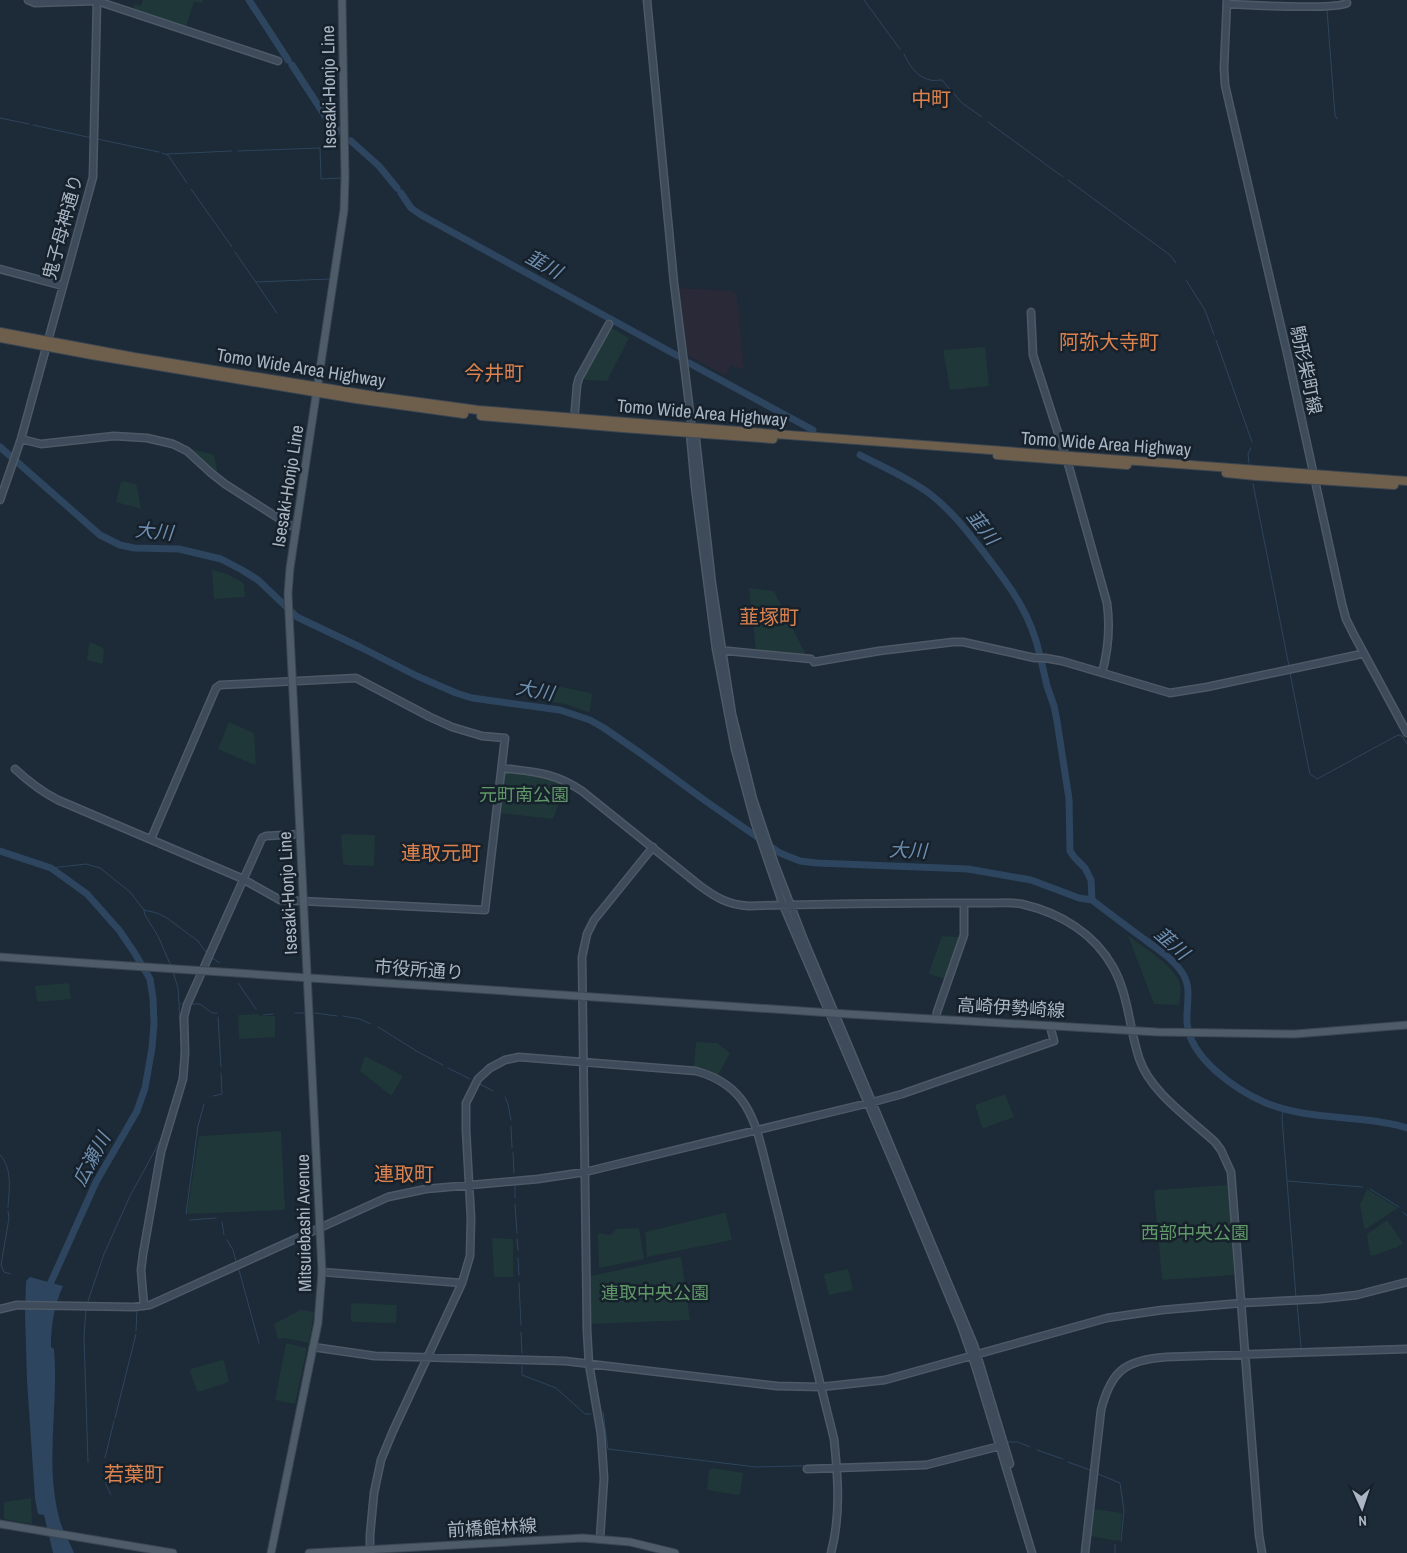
<svg xmlns="http://www.w3.org/2000/svg" width="1407" height="1553" font-family="'Archivo Narrow','Noto Sans JP',sans-serif">
<style>
.medical{fill:#2a2938}
.green{fill:#1f3738}
.water{fill:#2d455e}
.lines{fill:none;stroke-linecap:round;stroke-linejoin:round}
.stream{stroke:#2d455e;stroke-width:1}
.river{stroke:#2d455e;stroke-width:7}
.secondary-casing{stroke:#4e5966;stroke-width:9}
.primary-casing{stroke:#3a4551;stroke-width:9}
.highway-casing{stroke:#3b4652;stroke-width:10}
.secondary{stroke:#3e4b5b;stroke-width:6}
.primary{stroke:#4e5b68;stroke-width:7}
.highway{stroke:#6e5f4d;stroke-width:8}
.primary-bridge-casing{stroke:#3a4551;stroke-width:9;stroke-linecap:butt}
.primary-bridge{stroke:#4e5b68;stroke-width:7}
.labels{text-anchor:middle;stroke-width:5;stroke-linejoin:round;paint-order:stroke}
.street-label{font-size:18px;fill:#aab6c5;stroke:#16212b}
.park-label{font-size:18px;fill:#609769;stroke:#16212b}
.water-label{font-size:19px;font-style:italic;fill:#6f8fb1;stroke:#16212b}
.quarter-label{font-size:20px;fill:#dc824e;stroke:#16212b}
</style>
<rect width="100%" height="100%" fill="#1d2a37"/>
<path class="medical" d="M679 288 731 291 737 294 744 370 731 365 726 376 687 355Z"/>
<path class="green" d="M143 0H202L204 3 194 2 186 26 133 9 134 4 141 6Z
M612 328 629 338 607 381 585 380 584 378Z
M985 347 989 386 950 390 943 350Z
M189 448 214 455 218 476Z
M124 481 135 484 137 486 141 509 116 502 121 482Z
M212 570 227 574 242 582 244 584 245 597 214 599Z
M749 588 774 591 806 655 805 656 756 651Z
M91 642 101 647 104 650 103 662 102 664 87 660 89 644Z
M546 684 591 693 592 695 590 712H588L565 704 544 701 542 700 544 685Z
M229 722 252 732 254 734 256 764 254 765 218 749Z
M505 771C526 774 546 776 566 784L553 819 499 813 504 773Z
M343 834 375 835 374 866 346 865 343 863 341 836Z
M942 936 960 937 946 979H945L929 974V972Z
M1128 936H1129C1144 948 1172 964 1179 981 1182 989 1180 997 1179 1005L1154 1004Z
M69 983 71 999 37 1002 35 986Z
M258 1014 260 1016H275V1037L239 1039 238 1015Z
M696 1042 717 1043 730 1053 718 1075 705 1069 694 1066Z
M365 1056 403 1076 392 1095H390L360 1071Z
M1005 1094 1014 1117 984 1128 982 1127 975 1105Z
M281 1131 285 1209 284 1210 187 1214 199 1136Z
M1227 1185 1232 1230 1234 1275 1163 1280 1162 1278 1154 1192 1156 1190Z
M1367 1189 1398 1208 1366 1229 1364 1228 1360 1205Z
M724 1213H726L732 1240 647 1257 645 1232Z
M1387 1220 1403 1243 1398 1247 1372 1256 1370 1255 1367 1234Z
M639 1228 644 1259 599 1268 598 1233 610 1235 617 1229Z
M494 1238 513 1239V1277H494L492 1239Z
M679 1257H681L690 1320 591 1324V1276Z
M848 1269 853 1290 829 1295 824 1276 825 1274Z
M353 1303 397 1305 396 1323 353 1322 351 1320V1305Z
M300 1310 314 1312 309 1343 284 1338 278 1339 274 1324Z
M286 1343 307 1348 295 1404 275 1400Z
M222 1360 224 1361 229 1382 199 1392 197 1391 190 1371 191 1369Z
M712 1468 743 1473 740 1494 739 1495 707 1490 709 1470Z
M31 1498 32 1524 4 1519V1502Z
M1093 1509 1122 1513 1120 1540 1118 1541 1090 1536Z"/>
<path class="water" d="M30 1277 63 1286C54 1306 51 1325 51 1347L54 1349C59 1406 44 1465 60 1521 63 1532 70 1542 74 1553H53L44 1515 38 1514 35 1499 27 1381 25 1314 26 1281Z"/>
<g class="lines">
<path class="stream" d="M864 0 900 49
M1327 10 1335 115 1337 119
M904 54C909 65 917 77 930 80 934 81 938 80 942 80L962 103 982 117
M0 118 29 124
M988 122 1063 177
M33 125 92 138
M97 139 159 152
M238 151 320 148 321 179 341 178
M162 153 168 155 187 183
M167 154 232 151
M1068 180 1170 255 1176 263
M191 189 232 247
M235 252 277 313
M1186 280 1205 310 1214 335
M256 282 330 279
M1216 340 1252 442
M1249 463 1248 454 1251 448
M1253 484 1289 666
M1290 673 1309 770 1310 774 1317 779 1398 735 1402 736 1407 744
M51 868 86 864 100 868 130 892 144 910 157 913 167 918 198 941 206 952
M144 910 145 915 158 936 171 966
M212 958 220 963
M173 972 178 988 179 1004H181
M238 983 256 1009
M192 1004H200L212 1013H217
M179 1005 181 1042
M295 1013H304
M315 1013 337 1016
M263 1015 273 1014
M343 1016 360 1019 371 1024
M218 1017 221 1067
M378 1027 418 1052 443 1065
M448 1068 470 1079
M480 1084 493 1091
M176 1092 180 1073 181 1051
M213 1096 222 1094 221 1073
M505 1097 508 1104 511 1120
M1283 1109 1282 1118 1287 1181 1363 1187
M511 1126 512 1148
M513 1152 514 1173
M0 1155C13 1169 9 1189 8 1207
M1287 1181 1296 1297
M515 1186V1198
M1370 1189 1399 1207
M515 1204 517 1233
M8 1211 9 1218 1 1265 4 1272 11 1274
M1403 1212 1407 1216
M186 1214 198 1126 204 1104
M190 1220 216 1218
M222 1222 224 1235
M517 1239 518 1250
M227 1240 233 1250 236 1261
M518 1258 519 1275
M239 1270 259 1343
M519 1283 521 1325
M1297 1303 1301 1347
M87 1304 104 1254 130 1196 160 1141 171 1108
M86 1308 84 1337 88 1462
M136 1331 137 1310
M521 1332 522 1353
M522 1366V1375L556 1388 585 1414H591
M603 1412 608 1449 756 1467 835 1465
M115 1418 136 1334
M1008 1442H1018L1030 1447
M1037 1450 1063 1459
M954 1454 965 1452
M105 1458 114 1421
M932 1460 943 1457
M1068 1462 1090 1470
M839 1464 905 1463
M105 1465 106 1485 111 1495
M1098 1474 1120 1483 1124 1511 1121 1541
M1115 1553V1545"/>
<path class="river" d="M249 0 288 60
M292 65 329 122 339 131
M351 141 379 166 397 188
M401 193 411 208 421 215 678 356
M689 363 813 430
M0 447 100 535 120 545 134 548 179 549 221 559 242 570 258 580 297 617 360 647 417 676 456 693 472 698 560 710 590 720 604 728 643 755 707 802 780 853 800 861 817 863 968 869 1031 880 1079 898 1092 900C1109 913 1126 926 1144 939 1157 949 1174 959 1183 974 1192 989 1186 1005 1187 1022 1189 1058 1236 1090 1266 1103 1300 1117 1337 1116 1374 1121 1385 1123 1397 1124 1407 1128
M860 455C883 467 909 478 930 494 951 510 966 530 982 550 1009 585 1031 613 1040 656
M1041 660 1047 686 1054 706 1057 721 1069 799 1070 851 1075 858 1085 868 1091 880 1092 900
M0 851 51 868 87 894 119 930 134 952 150 979 153 998 154 1024 152 1048 145 1088 137 1111 96 1182 47 1291"/>
<defs>
<path id="secondary" d="M28 0 35 3 97 1 278 61
M647 0 674 283 691 420V427L690 433 695 487 716 649 735 749 755 823 783 905 897 1171 961 1325 975 1365 1032 1553
M1227 0 1224 68 1225 85 1288 357 1342 604 1346 619 1354 635 1407 733
M1227 4C1247 5 1335 10 1347 3
M0 269 63 286
M1031 312 1033 355 1069 467 1107 603C1110 625 1108 651 1102 673
M574 422 577 385 579 378 609 324
M693 430 696 440 712 584 722 650 732 714 753 799 774 862 804 940 974 1345 1010 1464
M21 439 41 444 114 436 147 438 173 444 187 451 211 473 225 484 286 523 296 528
M0 500 21 439 93 177 97 0
M718 650 811 659
M814 662 879 651 953 642H963L1035 658H1045L1062 661 1170 693 1207 687 1357 655 1363 653
M502 768C534 772 554 772 582 791L699 885C715 897 728 905 749 906 814 904 878 903 943 903 959 903 976 903 992 903 1002 903 1013 902 1022 904 1060 913 1094 933 1113 967 1129 996 1129 1028 1139 1058 1150 1092 1189 1118 1215 1142L1221 1150 1231 1172 1259 1535 1262 1553
M15 769C28 781 42 792 58 800L241 878 280 900 485 910 505 738 482 736 452 727 430 717 356 678 220 685 216 688 151 839
M936 1019 937 1012 964 935V903
M322 1272 462 1283
M144 1306 141 1270 143 1254 161 1152 183 1079 185 1053 184 1017 187 1005 262 838 266 836 300 834
M0 1309 17 1305 134 1307 150 1305 388 1197 426 1189 538 1179 585 1172 873 1102 902 1094 1054 1041 1050 1026
M313 1347 375 1356 565 1361 777 1386 821 1387 885 1380 1107 1318 1162 1310 1242 1303 1320 1299 1357 1295 1407 1282
M807 1469 926 1465 1000 1446
M600 1539 604 1478 601 1434 589 1364 587 1330 582 957 587 934 594 920 653 847
M370 1553V1535L374 1493 381 1460 393 1431 462 1283 470 1256 471 1218 466 1130V1103L478 1079 490 1068 505 1060 519 1057 696 1071C751 1086 756 1126 768 1173L834 1439C838 1477 841 1515 831 1553
M1085 1553 1101 1410C1111 1371 1125 1360 1166 1357L1407 1349"/>
<path id="primary" d="M0 957 100 964
M237 973 847 1014 1157 1032 1295 1034 1407 1025
M0 1524 173 1553
M271 1553 318 1323 322 1272 288 594 290 568 344 210 345 176 342 0
M309 1553 583 1538 630 1542 675 1553"/>
<path id="highway" d="M0 332 134 357 375 396 478 410 775 434 1407 481
M0 338 92 355 356 399 464 414
M481 416 623 428 773 439
M997 455 1127 465
M1226 473 1256 476 1394 485"/>
</defs>
<use href="#secondary" class="secondary-casing"/>
<use href="#primary" class="primary-casing"/>
<use href="#highway" class="highway-casing"/>
<use href="#secondary" class="secondary"/>
<use href="#primary" class="primary"/>
<use href="#highway" class="highway"/>
<defs>
<path id="primary-bridge" d="M100 964 237 973"/>
</defs>
<use href="#primary-bridge" class="primary-bridge-casing"/>
<use href="#primary-bridge" class="primary-bridge"/>
</g>
<g class="labels">
<g class="street-label">
<text transform="translate(329 87) rotate(-91)" y="6">Isesaki-Honjo Line</text>
<text transform="translate(63 227) rotate(-75)" y="6">鬼子母神通り</text>
<text transform="translate(301 368) rotate(9)" y="6">Tomo Wide Area Highway</text>
<text transform="translate(1306 370) rotate(78)" y="6">駒形柴町線</text>
<text transform="translate(702 413) rotate(5)" y="6">Tomo Wide Area Highway</text>
<text transform="translate(1106 444) rotate(4)" y="6">Tomo Wide Area Highway</text>
<text transform="translate(288 486) rotate(-81)" y="6">Isesaki-Honjo Line</text>
<text transform="translate(288 893) rotate(-93)" y="6">Isesaki-Honjo Line</text>
<text transform="translate(419 970) rotate(4)" y="6">市役所通り</text>
<text transform="translate(1011 1008) rotate(3)" y="6">高崎伊勢崎線</text>
<text transform="translate(304 1223) rotate(-91)" y="6">Mitsuiebashi Avenue</text>
<text transform="translate(492 1528) rotate(-3)" y="6">前橋館林線</text>
</g>
<g class="park-label">
<text x="524" y="801">元町南公園</text>
<text x="1195" y="1239">西部中央公園</text>
<text x="655" y="1299">連取中央公園</text>
</g>
<g class="water-label">
<text transform="translate(544 264) rotate(29)" y="7">韮川</text>
<text transform="translate(983 527) rotate(52)" y="7">韮川</text>
<text transform="translate(154 531) rotate(5)" y="7">大川</text>
<text transform="translate(535 690) rotate(10)" y="7">大川</text>
<text transform="translate(908 850) rotate(2)" y="7">大川</text>
<text transform="translate(1172 943) rotate(41)" y="7">韮川</text>
<text transform="translate(91 1159) rotate(-62)" y="7">広瀬川</text>
</g>
<g class="quarter-label">
<text x="931" y="106">中町</text>
<text x="1109" y="349">阿弥大寺町</text>
<text x="494" y="380">今井町</text>
<text x="769" y="624">韮塚町</text>
<text x="441" y="860">連取元町</text>
<text x="404" y="1181">連取町</text>
<text x="134" y="1481">若葉町</text>
</g>
</g>
<g transform="translate(1362 1508) rotate(177)" stroke="#16212b" stroke-width="4" paint-order="stroke">
<path d="M0-4L9 19L0 12L-9 19Z" fill="#aab6c5"/>
<text y="-8" font-size="14" font-weight="bold" text-anchor="middle" fill="#aab6c5">N</text>
</g>
</svg>
